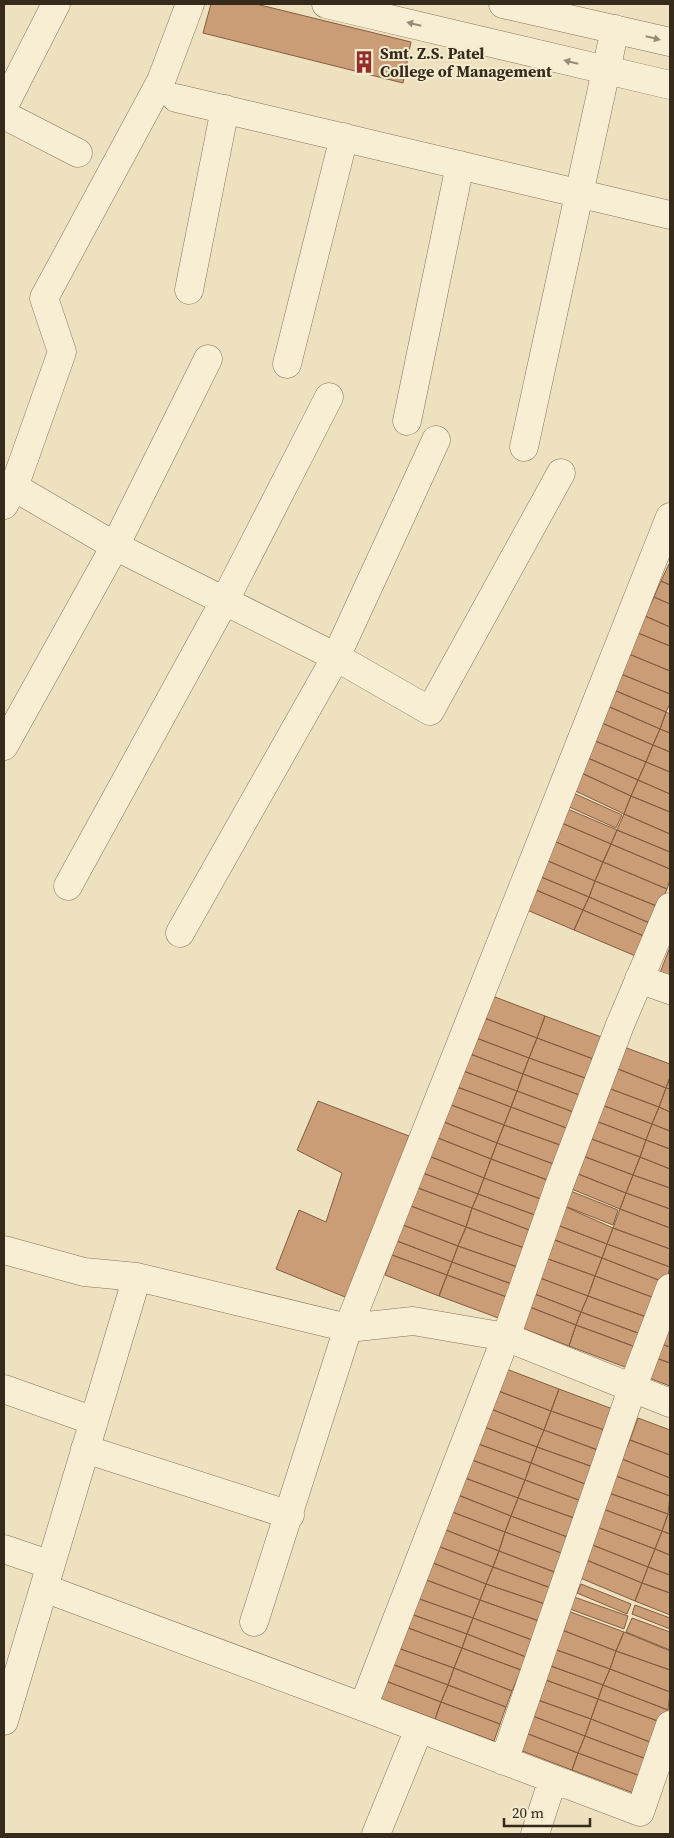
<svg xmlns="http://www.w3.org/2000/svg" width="674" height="1838" font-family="'Source Serif 4',serif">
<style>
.building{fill:#ca9d76;stroke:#845d3f}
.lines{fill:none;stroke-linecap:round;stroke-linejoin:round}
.minor-casing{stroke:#857258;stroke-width:29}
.minor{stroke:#f8eed3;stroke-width:28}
.oneway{fill:#968c78}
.labels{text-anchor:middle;stroke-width:4;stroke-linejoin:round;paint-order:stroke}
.poi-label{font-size:16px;font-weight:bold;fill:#352a1c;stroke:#f4ebcf;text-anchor:start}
</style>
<rect width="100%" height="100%" fill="#ede1c0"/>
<path class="building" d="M211 4H256L411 42 403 83 203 33Z
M669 564 670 565V585L661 581Z
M661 581 670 585V604L654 597Z
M654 597 670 604V627L645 616Z
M645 616 670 627V646L633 631Z
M633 631 670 646V671L624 652Z
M624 652 670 671V694L616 672Z
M616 672 670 694V704L666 712 609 688Z
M609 688 666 712 660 729 603 704Z
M603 704 660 729 653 745 595 720Z
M666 712 670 714V733L660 729Z
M595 720 653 745 646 762 588 738Z
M660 729 670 733V752L653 745Z
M588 738 646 762 638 780 581 755Z
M653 745 670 752V772L646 762Z
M581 755 638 780 631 796 575 770Z
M646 762 670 772V794L638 780Z
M575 770 631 796 624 814 567 787Z
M638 780 670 794V812L631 796Z
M571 792 622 815 616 828 565 805Z
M631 796 670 812V834L624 814Z
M563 807 617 830 611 844 557 821Z
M624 814 670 834V852L617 830Z
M557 821 611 844 603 862 549 839Z
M617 830 670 852V869L611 844Z
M549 839 603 862 595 881 541 858Z
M611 844 670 869V880L667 889 603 862Z
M541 858 595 881 589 897 534 874Z
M603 862 667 889 659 907 595 881Z
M534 874 589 897 583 910 529 887Z
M595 881 659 907 652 924 589 897Z
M529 887 583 910 574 930 520 907Z
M589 897 652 924 646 937 583 910Z
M583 910 646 937 638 957 574 930Z
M670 947V982L658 978Z
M487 994 545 1016 537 1038 479 1016Z
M479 1016 537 1038 529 1058 471 1036Z
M545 1016 604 1038 596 1060 537 1038Z
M471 1036 529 1058 523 1074 465 1052Z
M537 1038 596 1060 588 1079 529 1058Z
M616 1044 670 1064V1077L666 1088 608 1065Z
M465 1052 523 1074 517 1091 458 1069Z
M529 1058 588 1079 582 1096 523 1074Z
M608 1065 666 1088 659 1107 600 1085Z
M458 1069 517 1091 511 1107 452 1085Z
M523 1074 582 1096 576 1113 517 1091Z
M670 1077V1089L666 1088Z
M452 1085 511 1107 504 1125 446 1103Z
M600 1085 659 1107 652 1124 594 1102Z
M666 1088 670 1089V1112L659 1107Z
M517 1091 576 1113 569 1129 511 1107Z
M318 1101 409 1136 350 1299 276 1269 299 1210 326 1222 342 1173 297 1150Z
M594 1102 652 1124 646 1140 588 1118Z
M446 1103 504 1125 497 1143 439 1120Z
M511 1107 569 1129 563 1146 504 1125Z
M659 1107 670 1112V1131L652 1124Z
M588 1118 646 1140 640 1157 581 1135Z
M439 1120 497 1143 491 1159 433 1136Z
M652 1124 670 1131V1149L646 1140Z
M504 1125 563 1146 556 1165 497 1143Z
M581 1135 640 1157 633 1175 575 1153Z
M433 1136 491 1159 484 1178 429 1156Z
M646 1140 670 1149V1169L640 1157Z
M497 1143 556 1165 550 1181 491 1159Z
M575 1153 633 1175 626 1193 568 1170Z
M429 1156 484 1178 478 1194 423 1173Z
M640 1157 670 1169V1188L633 1175Z
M491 1159 550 1181 543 1200 484 1178Z
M568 1170 626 1193 620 1209 562 1185Z
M423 1173 478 1194 472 1208 418 1188Z
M633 1175 670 1188V1209L626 1193Z
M484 1178 549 1202 543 1218 478 1194Z
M418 1188 472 1208 466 1227 411 1206Z
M563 1188 618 1210 613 1225 557 1203Z
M626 1193 670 1209V1228L620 1209Z
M478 1194 543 1218 537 1233 472 1208Z
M559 1204 613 1228 607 1244 552 1223Z
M411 1206 466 1227 458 1246 403 1225Z
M472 1208 537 1233 530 1250 466 1227Z
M620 1209 670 1228V1249L613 1228Z
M552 1223 607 1244 602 1258 547 1237Z
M403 1225 458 1246 452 1262 397 1241Z
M466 1227 530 1250 523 1269 458 1246Z
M613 1228 670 1249V1267L607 1244Z
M547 1237 602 1258 595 1276 540 1256Z
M397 1241 452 1262 447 1275 392 1255Z
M607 1244 670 1267 666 1283 602 1258Z
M458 1246 523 1269 517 1286 452 1262Z
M392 1255 447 1275 439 1296 385 1275Z
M540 1256 595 1276 588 1296 532 1275Z
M602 1258 666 1283 660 1300 595 1276Z
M452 1262 517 1286 512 1299 447 1275Z
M447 1275 512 1299 504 1320 439 1296Z
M532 1275 588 1296 581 1312 527 1291Z
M595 1276 660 1300 652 1319 588 1296Z
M527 1291 581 1312 576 1325 522 1304Z
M588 1296 652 1319 646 1336 581 1312Z
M522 1304 576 1325 569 1346 514 1325Z
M581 1312 646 1336 641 1349 576 1325Z
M576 1325 641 1349 633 1370 569 1346Z
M668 1328 670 1329V1347L661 1344Z
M661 1344 670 1347V1363L656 1358Z
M656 1358 670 1363V1386L649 1378Z
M501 1367 559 1389 551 1411 493 1389Z
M493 1389 551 1411 544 1430 486 1407Z
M559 1389 618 1411 610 1432 551 1411Z
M486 1407 544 1430 537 1447 479 1425Z
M551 1411 610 1432 603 1452 544 1430Z
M638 1418 670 1430V1455L630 1440Z
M479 1425 537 1447 531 1463 473 1442Z
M544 1430 603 1452 596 1468 537 1447Z
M630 1440 670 1455V1478L622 1459Z
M473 1442 531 1463 525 1480 467 1458Z
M537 1447 596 1468 590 1486 531 1463Z
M467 1458 525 1480 518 1498 460 1476Z
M622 1459 670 1478V1496L616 1476Z
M531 1463 590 1486 584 1502 525 1480Z
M460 1476 518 1498 511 1516 453 1493Z
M616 1476 670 1496 668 1514 609 1493Z
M525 1480 584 1502 577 1519 518 1498Z
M453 1493 511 1516 505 1532 447 1510Z
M609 1493 668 1514 662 1531 603 1509Z
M518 1498 577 1519 570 1538 511 1516Z
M603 1509 662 1531 655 1549 597 1527Z
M447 1510 505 1532 499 1551 441 1528Z
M668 1514 670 1515V1534L662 1531Z
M511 1516 570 1538 564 1554 505 1532Z
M597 1527 655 1549 648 1567 590 1544Z
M441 1528 499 1551 493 1567 435 1545Z
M662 1531 670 1534V1555L655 1549Z
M505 1532 564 1554 557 1573 499 1551Z
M590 1544 648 1567 642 1583 584 1559Z
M435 1545 493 1567 486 1584 428 1561Z
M655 1549 670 1555V1575L648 1567Z
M499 1551 557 1573 551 1588 493 1567Z
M584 1559 642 1583 635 1601 578 1577Z
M428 1561 486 1584 480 1600 421 1578Z
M493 1567 551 1588 545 1604 486 1584Z
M648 1567 670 1575V1593L642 1583Z
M421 1578 480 1600 473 1618 414 1597Z
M642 1583 670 1593V1615L635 1601Z
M486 1584 545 1604 539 1621 480 1600Z
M581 1584 631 1604 627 1614 577 1593Z
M414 1597 473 1618 467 1634 408 1613Z
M574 1597 628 1616 624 1629 570 1609Z
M480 1600 539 1621 532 1640 473 1618Z
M635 1605 670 1618V1629L632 1614Z
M568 1611 624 1632 616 1651 562 1630Z
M408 1613 467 1634 462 1648 403 1626Z
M473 1618 532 1640 526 1657 467 1634Z
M632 1618 670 1632V1650L626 1632Z
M403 1626 462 1648 454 1668 395 1647Z
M562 1630 616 1651 610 1669 554 1649Z
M624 1632 670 1651V1670L616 1651Z
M467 1634 526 1657 521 1670 462 1648Z
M395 1647 454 1668 448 1685 389 1663Z
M462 1648 521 1670 512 1691 454 1668Z
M554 1649 610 1669 603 1685 548 1665Z
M616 1651 670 1670V1692L610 1669Z
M389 1663 448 1685 441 1702 383 1680Z
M548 1665 603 1685 598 1699 543 1679Z
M454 1668 512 1691 506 1707 448 1685Z
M610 1669 670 1692 668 1710 603 1685Z
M543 1679 598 1699 591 1719 535 1699Z
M383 1680 441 1702 435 1719 376 1697Z
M448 1685 506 1707 500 1724 441 1702Z
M603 1685 668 1710 663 1723 598 1699Z
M535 1699 591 1719 585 1736 530 1715Z
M598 1699 663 1723 655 1744 591 1719Z
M441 1702 500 1724 494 1741 435 1719Z
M530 1715 585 1736 578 1753 523 1732Z
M591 1719 655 1744 649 1760 585 1736Z
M523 1732 578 1753 572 1770 517 1749Z
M585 1736 649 1760 643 1777 578 1753Z
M578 1753 643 1777 636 1794 572 1770Z"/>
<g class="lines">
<defs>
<path id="minor" d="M326 4 670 85
M503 4 670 42
M176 98 670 215
M4 106 56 4
M4 115 78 153
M189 290 225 109
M287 364 344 137
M407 421 460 165
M524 447 615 29
M14 487 115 546 336 657 430 711 561 473
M4 505 14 487 62 352 44 298 161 81 190 4
M4 746 115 546 208 359
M68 886 225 600 329 397
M670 907 620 1025 559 1186 506 1337 363 1707 640 1812 670 1725
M180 933 336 657 436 440
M639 979 670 990
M4 1250 84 1272 137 1277 348 1328 413 1321 506 1337 670 1403
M4 1389 94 1421
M85 1449 290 1515
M4 1549 51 1565
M44 1588 363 1707
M254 1622 348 1328 670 517
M4 1721 137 1277
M504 1761 632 1389 670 1288
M376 1834 419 1729
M535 1834 553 1779"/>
</defs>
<use href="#minor" class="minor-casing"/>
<use href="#minor" class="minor"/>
</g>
<defs><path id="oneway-solid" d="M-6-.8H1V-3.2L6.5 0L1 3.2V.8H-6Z" transform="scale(1.25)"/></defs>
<g class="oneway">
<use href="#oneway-solid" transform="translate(414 24) rotate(-166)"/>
<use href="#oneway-solid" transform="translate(653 38) rotate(14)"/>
<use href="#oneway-solid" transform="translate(571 62) rotate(-166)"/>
</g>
<defs>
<symbol id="building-bare" viewBox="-9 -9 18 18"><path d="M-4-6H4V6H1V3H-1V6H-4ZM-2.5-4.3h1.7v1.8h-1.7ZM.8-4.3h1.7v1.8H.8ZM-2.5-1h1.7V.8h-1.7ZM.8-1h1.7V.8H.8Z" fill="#932d29" stroke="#f4ebcf" stroke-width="2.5" paint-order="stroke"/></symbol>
</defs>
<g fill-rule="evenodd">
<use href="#building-bare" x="348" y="46" width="32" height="32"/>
</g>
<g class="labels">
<g class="poi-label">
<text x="380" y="59">Smt. Z.S. Patel<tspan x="380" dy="18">College of Management</tspan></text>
</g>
</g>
<rect width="674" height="1838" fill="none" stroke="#352a1c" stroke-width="10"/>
<path d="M504 1818v8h86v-8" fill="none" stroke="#352a1c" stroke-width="2.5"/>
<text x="512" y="1818" font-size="15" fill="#352a1c" stroke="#f4ebcf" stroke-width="4" paint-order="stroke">20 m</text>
</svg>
